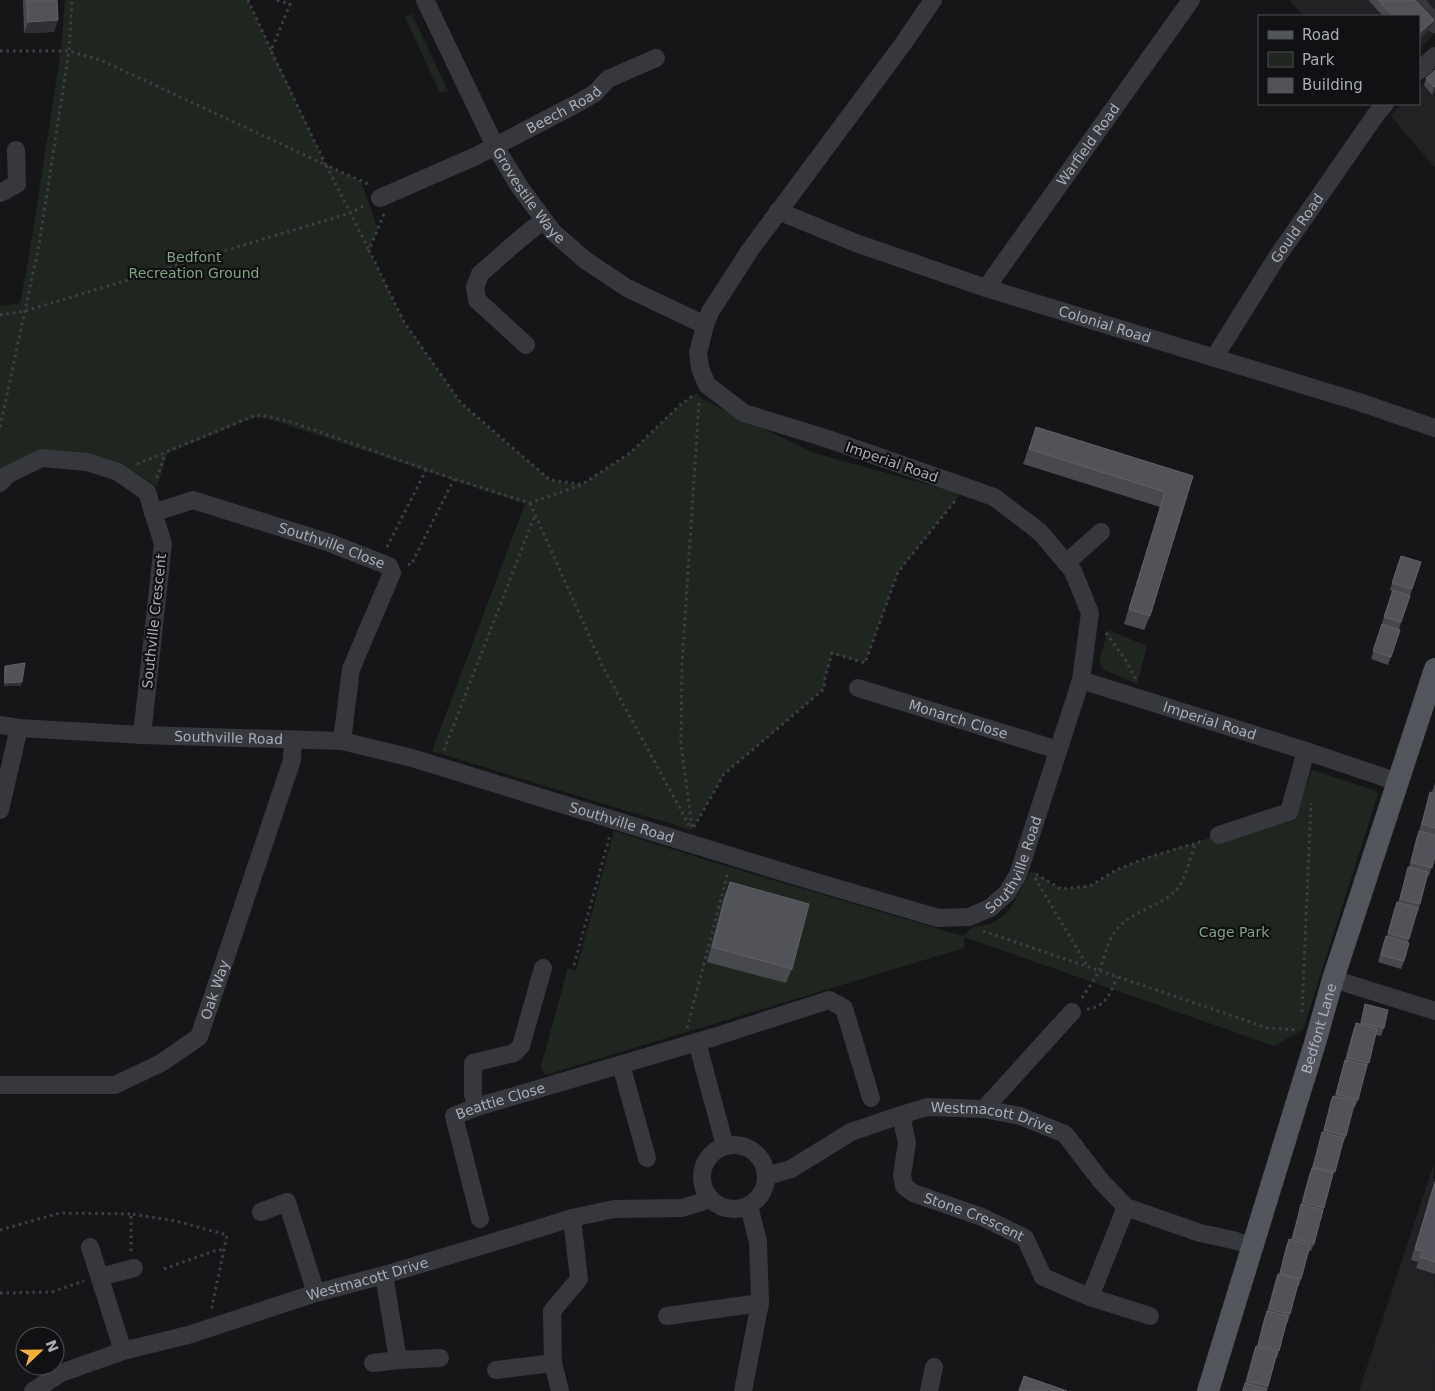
<svg xmlns="http://www.w3.org/2000/svg" width="1435" height="1391" font-family="'DejaVu Sans',sans-serif">
<style>
.built{fill:#222225}
.green{fill:#1e261f}
.lines{fill:none;stroke-linecap:round;stroke-linejoin:round}
.path{stroke:#3d3f44;stroke-width:3;stroke-dasharray:2.5 4;stroke-linecap:butt}
.minor{stroke:#37383d;stroke-width:18}
.major{stroke:#53555c;stroke-width:22}
.wall{fill:#47494d}
.shaded-wall{fill:#2f3033}
.building{fill:#525359;stroke:#5f6168}
.labels{text-anchor:middle;stroke-width:4.5;stroke-linejoin:round;paint-order:stroke}
.street-label{font-size:14px;fill:#a8adb8;stroke:#111113}
.park-label{font-size:14px;fill:#7fa381;stroke:#111113}
</style>
<rect width="100%" height="100%" fill="#161618"/>
<path class="built" d="M1289 0H1435V33L1419 49V16H1304Z
M1435 74V168L1391 116 1393 112 1402 104H1419V89Z
M1434 1164 1435 1391H1359Z"/>
<path class="green" d="M65 0H248L326 165 361 181 378 229 369 250 404 322 461 403 550 480 581 485 630 453 680 405 697 393 702 399 814 453 948 490 960 495 898 572 865 663 832 654 825 678 824 689 724 774 692 830 617 808 432 751 525 504 272 420 255 417 168 453 157 487 123 464 48 452 0 473V306L20 303 29 257 61 50Z
M412 14 448 91 440 93 405 17Z
M1108 630 1147 646 1137 684 1104 670 1099 662Z
M1312 770 1373 790 1378 794 1303 1030 1274 1046 964 937V948L545 1075 541 1066 568 968 576 970 614 831 729 867 963 936 973 927 991 924 1005 914 1012 906 1031 871 1061 889 1090 886 1116 870 1146 858 1219 835 1236 838 1293 821Z"/>
<g class="lines">
<path class="path" d="M248 0 271 50
M277 0 290 4 271 51 326 165 370 185
M0 51H69L103 61 326 165 369 250
M384 214 369 250 404 322 461 403 550 480 580 484
M0 315 25 311 350 213 365 205
M0 427 39 245 69 51 72 0
M137 464 256 415 272 417 291 422 454 479 530 503 581 485 630 453 680 405 695 394
M157 478 165 453
M530 503 603 667 689 825
M387 547 426 470
M408 564 411 565 454 479
M1106 633 1125 659 1136 680
M444 750 535 515
M692 827 681 743 682 664 699 402
M694 827 724 774 824 689 825 678 832 653 865 663 898 572 955 501
M1036 874 1061 889 1090 886 1116 870 1146 858 1203 841
M1035 878 1088 967
M983 931 1268 1028 1298 1030
M574 965 610 835
M1082 998C1088 988 1096 979 1100 968 1105 957 1107 943 1114 933 1129 910 1164 907 1179 887 1187 874 1190 858 1195 844
M1087 1009C1106 1007 1111 992 1117 977
M1302 1012 1311 803
M687 1028 728 872
M0 1230 60 1213 131 1214
M131 1251V1214L176 1221 227 1235 211 1311
M164 1269 217 1250H224
M0 1293 52 1292 84 1281"/>
<g class="minor">
<path id="s1" d="M425 0 495 146 519 186 553 232 585 260 627 288 705 325"/>
<path d="M1414 0 1435 24"/>
<path d="M1419 71 1435 56"/>
<path d="M0 193 17 184 16 150"/>
<path id="s2" d="M380 198 476 156 507 140 580 102 595 93 608 79 656 58"/>
<path id="s3" d="M778 211 856 243 986 288 1356 401 1435 428"/>
<path id="s4" d="M986 288 1191 0"/>
<path d="M526 345 477 300 475 287 480 274 514 244 536 226 545 221"/>
<path id="s5" d="M1214 358 1277 257 1377 113 1385 104"/>
<path d="M0 483 7 475 42 458 87 462 118 472 147 492 163 544 142 735"/>
<path id="s6" d="M153 513 193 500 330 543 389 566 392 573 351 669 342 741"/>
<path d="M1066 563 1101 532"/>
<path id="s7" d="M1081 680 1306 751 1398 782"/>
<path id="s8" d="M858 688 1058 750"/>
<path id="s9" d="M0 725 19 728 142 735 342 741 412 758 806 879 938 918 969 917 990 908 1007 893 1018 875 1081 680 1090 613 1073 571 1040 532 994 497 825 438 744 413 707 385 700 368 698 353 705 325 710 312 750 250 903 44 933 0"/>
<path d="M0 810 19 728"/>
<path d="M1219 835 1289 812 1306 751"/>
<path d="M1333 979 1435 1011"/>
<path d="M697 1042 725 1146"/>
<path d="M621 1065 647 1158"/>
<path id="s10" d="M0 1085H115L161 1063 199 1037 292 760 293 740"/>
<path d="M477 1107 473 1095V1063L514 1053 521 1046 543 968"/>
<path d="M984 1109 1072 1012"/>
<path id="s11" d="M901 1115 907 1143 902 1175 904 1186 913 1193 982 1217 1025 1238 1043 1277 1090 1297 1150 1316"/>
<circle cx="734" cy="1177" r="32"/>
<path id="s12" d="M767 1176 791 1169 851 1132 901 1115 927 1107 984 1109 1020 1116 1065 1134 1101 1181 1126 1207 1200 1233 1233 1240 1252 1246"/>
<path d="M261 1212 287 1202 316 1293"/>
<path id="s13" d="M480 1219 454 1116 477 1107 714 1037 829 1000 844 1008 871 1098"/>
<path d="M90 1247 123 1351"/>
<path d="M100 1277 134 1268"/>
<path d="M1090 1297 1126 1207"/>
<path d="M667 1316 760 1303"/>
<path d="M398 1360 440 1358"/>
<path d="M373 1363 398 1360 384 1275"/>
<path d="M553 1363 560 1391"/>
<path d="M496 1370 553 1363 552 1311 579 1279 572 1218"/>
<path id="s14" d="M33 1391 61 1373 123 1351 188 1335 316 1293 384 1275 514 1236 572 1218 614 1209 682 1208 711 1199"/>
<path d="M743 1391 760 1303 758 1242 749 1206"/>
<path d="M929 1391 934 1367"/>
</g>
<path class="major" id="s15" d="M1208 1391 1315 1043 1333 979 1435 669"/>
</g>
<path class="wall" d="M23 0H57L58 20 54 32 24 33Z
M1369 0H1415L1434 20 1431 27 1419 39V16H1383L1369 1Z
M1435 70V91L1432 95 1424 85 1426 78Z
M1036 427 1193 476 1150 616 1144 630 1124 624 1160 507 1023 464Z
M1401 556 1421 562 1399 629 1400 630 1388 665 1371 659 1392 591 1390 590Z
M5 666 21 686H4V670Z
M1435 782V856L1429 876 1428 875 1420 904 1418 912 1417 911 1408 942 1404 961 1401 969 1378 962 1383 944 1386 936 1387 937 1394 910 1397 902 1398 903 1406 875 1409 867 1416 839 1419 831 1428 799 1430 792H1432Z
M730 882 792 969 786 983 707 962 724 897Z
M1365 1004 1384 1028 1381 1036 1376 1035 1358 1100 1355 1107H1353L1346 1136 1343 1143H1342L1314 1244 1311 1251H1309L1299 1286H1298L1290 1314 1288 1322H1287L1279 1351 1277 1358H1276L1267 1391H1242L1245 1383 1253 1354 1256 1346 1257 1347 1264 1318 1267 1311 1275 1282 1278 1274 1279 1275 1286 1246 1289 1239 1291 1240 1309 1175 1312 1168 1320 1140 1322 1132H1323L1330 1103 1333 1096H1335L1353 1031 1356 1023 1360 1024Z
M1435 1180V1274L1416 1268 1418 1262 1411 1260Z"/>
<path class="shaded-wall" d="M58 20 54 32 24 33 28 22Z
M1434 20 1431 27 1419 39V34Z
M1435 86V91L1432 95 1434 87Z
M22 682 21 686H4L5 683Z"/>
<path class="building" d="M27 0H57L58 20 28 22Z
M1378 0H1415L1434 20 1419 34V16H1393Z
M1435 70V86L1434 87 1426 78Z
M1036 427 1193 476 1150 616 1129 609 1165 492 1029 449Z
M1401 556 1421 562 1412 589 1392 583Z
M1393 590 1410 596 1401 622 1384 617Z
M1382 624 1400 630 1391 657 1373 651Z
M25 663 22 682 5 683V666Z
M1430 792 1435 793V828L1422 824Z
M1419 831 1435 835V856L1432 868 1411 862Z
M1408 867 1428 872 1420 904 1400 899Z
M730 882 809 904 792 969 712 947Z
M1397 902 1418 908 1409 939 1388 933Z
M1386 936 1409 943 1404 961 1381 955Z
M1365 1004 1388 1010 1384 1028 1361 1023Z
M1356 1023 1377 1029 1369 1063 1347 1058Z
M1345 1060 1367 1065 1358 1100 1336 1094Z
M1333 1096 1355 1101 1346 1136 1324 1130Z
M1322 1132 1344 1138 1335 1172 1313 1167Z
M1312 1168 1333 1173 1324 1208 1303 1202Z
M1435 1182V1262L1420 1257 1423 1251 1415 1249Z
M1301 1204 1323 1210 1314 1244 1293 1238Z
M1289 1239 1310 1245 1301 1279 1280 1273Z
M1278 1274 1299 1280 1290 1314 1269 1309Z
M1267 1311 1288 1316 1279 1351 1258 1345Z
M1256 1346 1277 1352 1268 1386 1247 1381Z
M1024 1376 1067 1391H1019Z
M1245 1383 1266 1389V1391H1243Z"/>
<g class="labels">
<g class="street-label">
<text dy="5" stroke="none"><textPath href="#s2" startOffset="204">Beech Road</textPath></text>
<text dy="5" stroke="none"><textPath href="#s4" startOffset="176">Warfield Road</textPath></text>
<text dy="5" stroke="none"><textPath href="#s1" startOffset="222">Grovestile Waye</textPath></text>
<text dy="5" stroke="none"><textPath href="#s5" startOffset="154">Gould Road</textPath></text>
<text dy="5" stroke="none"><textPath href="#s3" startOffset="346">Colonial Road</textPath></text>
<text transform="translate(892 462) rotate(19)" y="5">Imperial Road</text>
<text dy="5" stroke="none"><textPath href="#s6" startOffset="188">Southville Close</textPath></text>
<text transform="translate(154 621) rotate(-84)" y="5">Southville Crescent</text>
<text dy="5" stroke="none"><textPath href="#s8" startOffset="105">Monarch Close</textPath></text>
<text dy="5" stroke="none"><textPath href="#s7" startOffset="135">Imperial Road</textPath></text>
<text dy="5" stroke="none"><textPath href="#s9" startOffset="229">Southville Road</textPath></text>
<text dy="5" stroke="none"><textPath href="#s9" startOffset="634">Southville Road</textPath></text>
<text dy="5" stroke="none"><textPath href="#s9" startOffset="1069">Southville Road</textPath></text>
<text dy="5" stroke="none"><textPath href="#s10" startOffset="262">Oak Way</textPath></text>
<text dy="5" stroke="none"><textPath href="#s15" startOffset="379">Bedfont Lane</textPath></text>
<text dy="5" stroke="none"><textPath href="#s13" startOffset="155">Beattie Close</textPath></text>
<text dy="5" stroke="none"><textPath href="#s12" startOffset="242">Westmacott Drive</textPath></text>
<text dy="5" stroke="none"><textPath href="#s11" startOffset="149">Stone Crescent</textPath></text>
<text dy="5" stroke="none"><textPath href="#s14" startOffset="354">Westmacott Drive</textPath></text>
</g>
<g class="park-label">
<text x="194" y="262">Bedfont<tspan x="194" dy="16">Recreation Ground</tspan></text>
<text x="1234" y="937">Cage Park</text>
</g>
</g>
<rect x="1258" y="15" width="162" height="90" fill="#111113" stroke="#4d4f55"/>
<rect x="1268" y="31" width="25" height="8" fill="#53555c" stroke="#4d4f55"/>
<text x="1302" y="40" font-size="15" fill="#a8adb8">Road</text>
<rect x="1268" y="52" width="25" height="15" fill="#1e261f" stroke="#4d4f55"/>
<text x="1302" y="65" font-size="15" fill="#a8adb8">Park</text>
<rect x="1268" y="78" width="25" height="15" fill="#525359" stroke="#4d4f55"/>
<text x="1302" y="90" font-size="15" fill="#a8adb8">Building</text>
<g transform="translate(40 1351) rotate(68)"><circle r="24" fill="#111113" stroke="#4d4f55"/>
<path d="M0-4L9 19L0 12L-9 19Z" fill="#f2b134"/>
<text y="-8" font-size="14" font-weight="bold" text-anchor="middle" fill="#a8adb8">N</text>
</g>
</svg>
